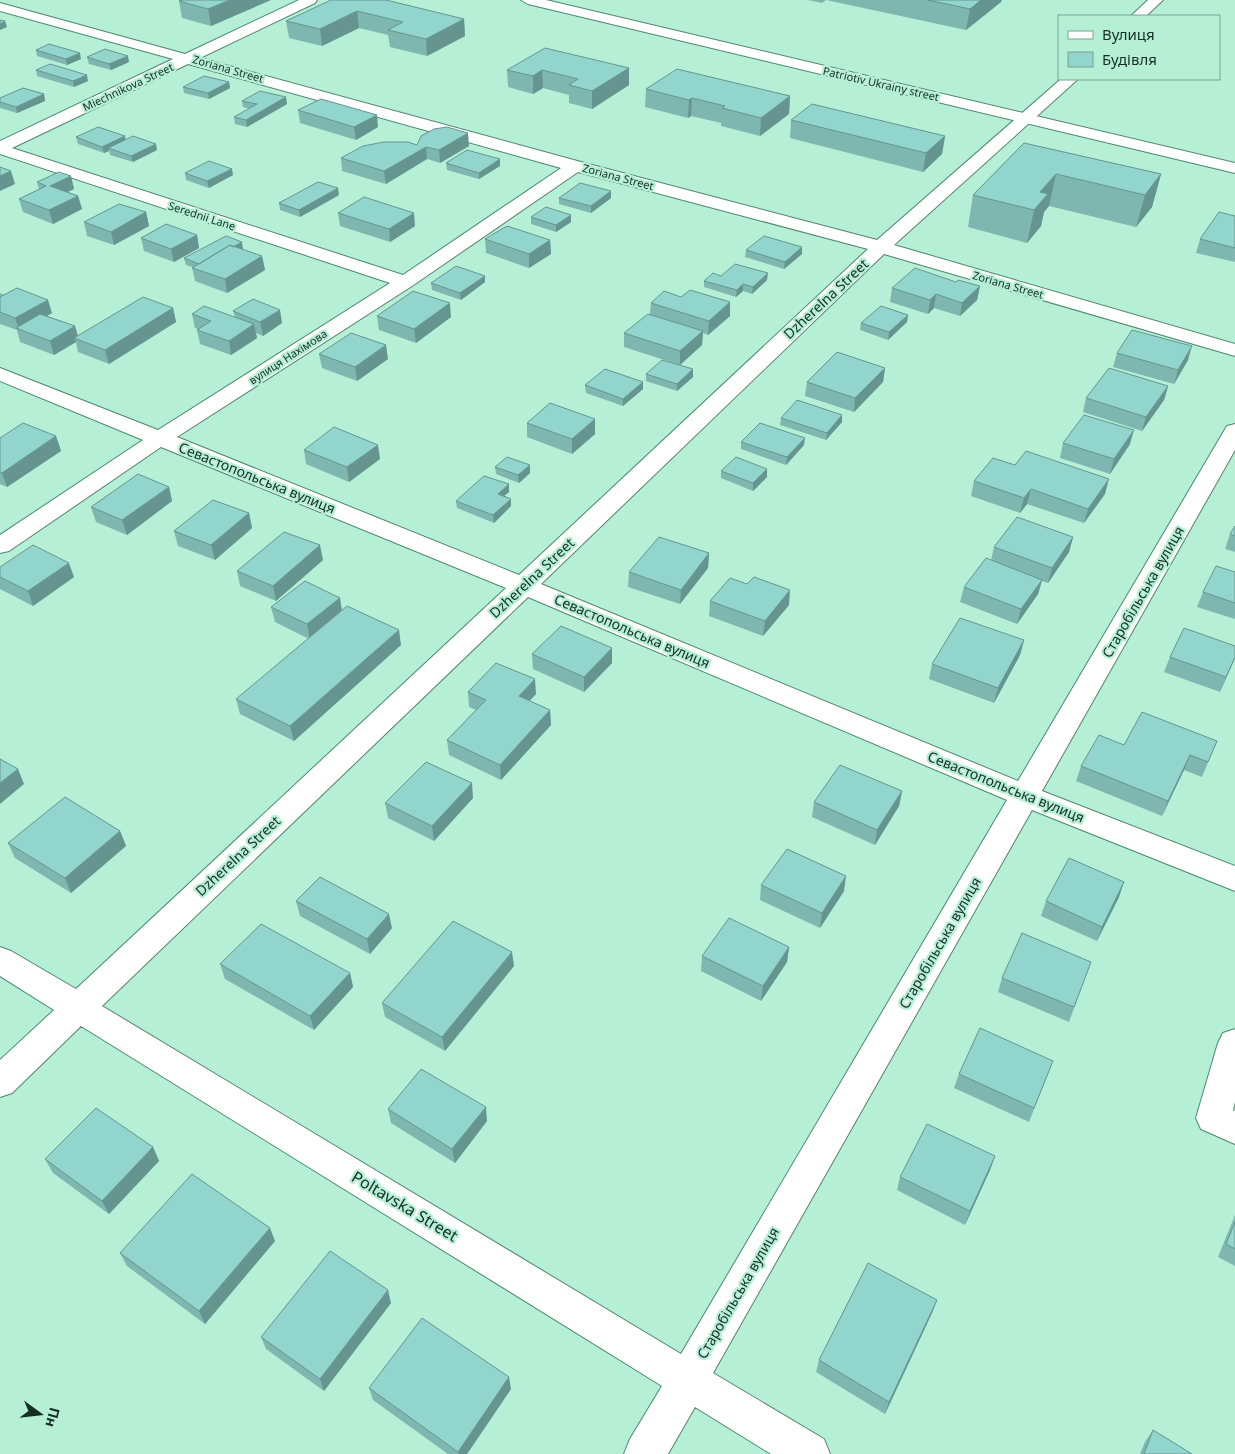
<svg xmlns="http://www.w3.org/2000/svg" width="1235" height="1454" font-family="'Noto Sans',sans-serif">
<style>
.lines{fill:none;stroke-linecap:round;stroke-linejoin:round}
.minor-casing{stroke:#4e856f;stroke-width:2}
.major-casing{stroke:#4e856f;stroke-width:2}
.minor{fill:#fff;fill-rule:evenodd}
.major{fill:#fff;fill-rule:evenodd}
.wall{fill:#7eb7af}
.shaded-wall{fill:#66958f}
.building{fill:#92d5cc;stroke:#66958f}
.labels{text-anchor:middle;stroke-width:4.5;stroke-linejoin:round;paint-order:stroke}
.far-street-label{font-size:11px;fill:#172e25;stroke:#b5f0d6}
.street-label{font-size:14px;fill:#172e25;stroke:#b5f0d6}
.near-street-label{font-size:16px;fill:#172e25;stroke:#b5f0d6}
</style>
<rect width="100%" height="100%" fill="#b5f0d6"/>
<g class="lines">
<defs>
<path id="minor" d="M299 0H317L315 3 200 58 581 162 877 240 1061 79H1078L894 245 1235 344V356L884 254 541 584 1018 781 1224 431 1227 426 1235 424V450L1042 791 1235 866V891L1032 810 713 1373 824 1439 830 1454H771L695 1407 668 1454H624L630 1439 662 1386 81 1026 12 1093 0 1097V1060L54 1010 0 976V947L11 951 76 989 506 588 161 447 9 551 0 553V535L143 440 0 381V368L158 430 390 283 0 154V141L173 59 0 11V3L185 54ZM188 64 561 168 403 275 12 148ZM578 172 868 249 519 575 177 437 412 286ZM528 597 1007 800 681 1354 102 1006Z
M1148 0H1163L1146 16H1131Z
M1235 1029V1102L1233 1110 1235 1111V1144L1201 1129 1196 1118 1218 1043 1223 1033Z"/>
<path id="major" d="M521 0H546L1235 163V173L528 4Z"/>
</defs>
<use href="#minor" class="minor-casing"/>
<use href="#major" class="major-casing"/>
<use href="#minor" class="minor"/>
<use href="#major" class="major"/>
</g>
<path class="wall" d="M271 0 211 26 182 18 179 1Z
M331 0 464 19 465 36 427 56 390 47 388 35 359 28 322 46 289 38 286 21Z
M808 0H1002L1001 2 966 30 826 0 822 3Z
M36 50 81 59 67 65 37 56Z
M87 57 129 62 111 70 89 64Z
M629 68V85L592 109 569 103V95L543 88 533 94 508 87 507 70Z
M36 70 88 81 74 87 37 76Z
M229 82 230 88 209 99 184 93 183 87Z
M646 89 790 96 789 114 760 136 721 126V123L691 116 688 118 645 107Z
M44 94 45 101 17 113 0 108V98Z
M242 101 287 104 247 127 235 124 234 117 250 109 243 107Z
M298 110 378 127 356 140 300 123Z
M791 120 945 136 942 154 923 172 790 138Z
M125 136V140L157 150 133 162 110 155 109 151 104 153 78 144 76 137Z
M1024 143 1161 174 1152 207 1136 227 1049 206 1044 212 1041 226 1027 243 968 227 973 195Z
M417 145 469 146 440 163 427 159 386 184 342 171 341 158Z
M500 159V166L479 179 447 170 446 163Z
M185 173 233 175 209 188 186 180Z
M71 176 74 189 67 192 78 196 82 209 53 224 23 212 19 199 39 189 37 182Z
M611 191V198L591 213 559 204V198Z
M339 195 300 217 280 210 279 203Z
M146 212 149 226 114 245 87 236 84 222Z
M338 213 415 226 390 242 340 226Z
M571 215V222L556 232 531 224V217Z
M1235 216V262L1196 253 1200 239Z
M197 235 199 248 174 262 144 251 141 238Z
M485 239 550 240 551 254 529 268 486 253Z
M242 249 262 256 265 270 227 293 195 281 192 267 186 265 184 258 243 249Z
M746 250 802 254 784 269 745 257Z
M485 276V282L461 300 432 290 431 283Z
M721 276 767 280 752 294 743 291 736 297 704 287V281Z
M956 282 980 286 977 300 960 316 934 308 928 314 890 302 892 288Z
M0 293 52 313 47 316 75 326 78 336 173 308 176 322 109 364 78 352 76 342 54 355 20 342 17 330 0 324Z
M651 303 730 316 708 335 703 333 702 345 680 365 624 347V333L650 314Z
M233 311 282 323 263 336 256 333 257 338 231 355 200 344 197 330 198 329 195 328 192 314 235 317Z
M908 315 907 322 888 340 860 330 861 323Z
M377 316 451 317 416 343 379 330Z
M1117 353 1188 360 1174 384 1113 367Z
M319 354 388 359 357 381 322 368Z
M885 368 883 382 854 412 805 396 807 382Z
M646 374 693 377 677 391 646 381Z
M585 385 643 389 623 406 586 393Z
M1168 386 1164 400 1142 431 1083 412 1086 398Z
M842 415V422L826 440 780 425 781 418Z
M595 419V434L572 454 527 437V423Z
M56 436 61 451 7 487 0 484V438Z
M741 442 804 445 786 465 741 449Z
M1063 443 1130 444 1110 474 1060 458Z
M304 450 380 459 349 482 306 464Z
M530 465V473L519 483 496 474 495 467Z
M767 469V477L753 491 721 478V471Z
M974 481 1105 494 1084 523 1027 504 1020 513 971 496Z
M169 487 172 501 127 535 96 522 91 507Z
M509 492 504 496 511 499V506L494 523 457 508 456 501Z
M249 513 252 528 215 560 178 546 174 531Z
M1235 526V552L1225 549 1230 534Z
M1073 537 1069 552 1048 583 1042 581 1038 594 1017 624 960 602 964 587 991 560 994 547Z
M709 553 708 568 680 604 628 587 629 572Z
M323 560 276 601 240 586 237 571Z
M0 567 74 577 33 606 0 589Z
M1235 572V619L1197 607 1203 592Z
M340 598 342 611 401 645 294 741 240 714 236 699 309 639 275 622 271 607Z
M710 601 789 605 763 636 709 616Z
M1024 640 1020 655 994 703 929 679 932 664Z
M532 654 612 663 584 692 533 669Z
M1170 657 1235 658 1220 692 1164 672Z
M468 692 536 694 529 701 550 710 551 725 501 780 449 755 447 740 476 710 469 707Z
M1217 741 1202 777 1184 770 1162 816 1076 781 1081 766 1124 745Z
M902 791 899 806 875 845 812 817 814 802Z
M473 798 434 841 388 818 385 803Z
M120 831 126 846 71 893 15 858 8 843Z
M761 885 844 891 820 928 760 900Z
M1119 897 1097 941 1041 916 1046 901Z
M296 901 392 928 370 954 300 916Z
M789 947 787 962 761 1001 701 971 702 956Z
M1091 962 1069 1022 998 992 1002 978Z
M220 964 350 973 353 987 314 1030 225 979Z
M514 966 445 1051 385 1017 382 1003Z
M1053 1061 1029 1122 954 1088 959 1074Z
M388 1109 487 1121 455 1163 391 1123Z
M153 1147 159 1161 109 1214 53 1173 45 1159Z
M995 1156 990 1170 965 1225 897 1190 900 1177Z
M1235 1215V1266L1218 1257Z
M275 1241 205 1324 127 1266 120 1253Z
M937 1300 932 1313 885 1414 816 1372 819 1360Z
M391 1303 324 1391 266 1349 261 1337Z
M369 1388 511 1389 467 1454H448L373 1400Z
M1153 1430 1192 1454H1140L1145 1442Z"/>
<path class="shaded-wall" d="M230 0H271L211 26 208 9Z
M981 0H1002L1001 2 966 30 970 9Z
M357 11 359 28 322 46 320 29Z
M464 19 465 36 427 56 426 39Z
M5 21 7 27 0 30V24Z
M80 53 81 59 67 65 66 59Z
M128 56 129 62 111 70 109 64Z
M629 68V85L592 109V91Z
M542 70 543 88 533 94V76Z
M87 75 88 81 74 87 73 81Z
M229 82 230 88 209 99 208 93Z
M44 94 45 101 17 113 16 107Z
M790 96 789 114 760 136 761 118Z
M286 97 287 104 247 127 246 120Z
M692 98 691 116 688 118 689 100Z
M377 115 378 127 356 140 354 127Z
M468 133 469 146 440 163 439 150Z
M125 136 126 143 108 148 109 151 104 153 102 147Z
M945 136 942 154 923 172 926 153Z
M156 144 157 150 133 162 131 156Z
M426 147 427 159 386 184 384 171Z
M500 159V166L479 179V173Z
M232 169 233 175 209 188 207 181Z
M11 171 15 184 0 191V176Z
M1056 174 1049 206 1044 212 1041 226 1027 243 1034 210 1040 192Z
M1161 174 1152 207 1136 227 1145 195Z
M71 176 74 189 53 199 50 186Z
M338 188 339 195 300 217 299 210Z
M611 191V198L591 213V206Z
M78 196 82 209 53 224 49 210Z
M146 212 149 226 114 245 111 232Z
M414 213 415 226 390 242 389 229Z
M571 215V222L556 232V225Z
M197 235 199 248 174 262 171 249Z
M550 240 551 254 529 268V254Z
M242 242 243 249 202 271 200 264Z
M802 247V254L784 269 785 262Z
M262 256 265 270 227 293 225 279Z
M768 273 767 280 752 294 753 287Z
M485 276V282L461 300 460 293Z
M743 284V291L736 297 737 290Z
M980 286 977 300 960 316 962 303Z
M936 294 934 308 928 314 930 300Z
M48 300 52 313 22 330 19 329 15 318Z
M730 302V316L708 335 709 321Z
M450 303 451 317 416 343 414 329Z
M173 308 176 322 109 364 105 350Z
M280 310 282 323 263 336 260 322Z
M908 315 907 322 888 340 889 332Z
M254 324 257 338 231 355 229 341Z
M75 326 79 340 74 338 76 342 54 355 50 341Z
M703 331 702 345 680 365V351Z
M386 345 388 359 357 381 355 367Z
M1192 346 1188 360 1174 384 1178 370Z
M885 368 883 382 854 412 855 398Z
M693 369V377L677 391V384Z
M643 382V389L623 406V399Z
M1168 386 1164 400 1142 431 1146 417Z
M842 415V422L826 440 827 433Z
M595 419V434L572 454V439Z
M1134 430 1130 444 1110 474 1114 459Z
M56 436 61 451 7 487 2 473Z
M805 438 804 445 786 465 787 457Z
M378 445 380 459 349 482 347 467Z
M530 465V473L519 483 518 475Z
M767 469V477L753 491V483Z
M1109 479 1105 494 1084 523 1088 509Z
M509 484V492L498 501V494Z
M169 487 172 501 127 535 122 520Z
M1031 489 1027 504 1020 513 1024 498Z
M511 499V506L494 523 493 515Z
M249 513 252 528 215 560 211 545Z
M1073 537 1069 552 1048 583 1052 568Z
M320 545 323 560 276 601 273 586Z
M709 553 708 568 680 604 681 590Z
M69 563 74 577 33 606 28 591Z
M1042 580 1038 594 1017 624 1021 609Z
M790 590 789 605 763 636 765 621Z
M340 598 342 613 310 639 307 624Z
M399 630 401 645 294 741 290 726Z
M1024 640 1020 655 994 703 998 688Z
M612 648V663L584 692V677Z
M1235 657V658L1220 692 1226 677Z
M535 679 536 694 520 711 519 696Z
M550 710 551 725 501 780 500 765Z
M1190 755 1184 770 1162 816 1168 801Z
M18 769 24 784 0 804V783Z
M472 783 473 798 434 841 432 826Z
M902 791 899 806 875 845 877 830Z
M120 831 126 846 71 893 65 878Z
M846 876 844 891 820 928 822 913Z
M1124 882 1119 897 1097 941 1102 927Z
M389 914 392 928 370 954 367 939Z
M789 947 787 962 761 1001 763 986Z
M512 952 514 966 445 1051 442 1037Z
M350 973 353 987 314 1030 310 1016Z
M486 1107 487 1121 455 1163 452 1149Z
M153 1147 159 1161 109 1214 102 1201Z
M995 1156 990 1170 965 1225 970 1211Z
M270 1228 275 1241 205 1324 199 1311Z
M388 1290 391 1303 324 1391 320 1379Z
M937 1300 932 1313 885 1414 889 1402Z
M509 1377 511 1389 467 1454H459L458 1452Z"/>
<path class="building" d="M183 0H230L208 9 179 1Z
M331 0H386L464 19 426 39 388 30 403 22 357 11 320 29 286 21Z
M928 0H981L970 9Z
M0 20 5 21 0 24Z
M49 44 80 53 66 59 36 50Z
M545 48 629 68 592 91 569 85 578 79 542 70 533 76 507 70Z
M105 49 128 56 109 64 87 57Z
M50 64 87 75 73 81 36 70Z
M677 69 790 96 761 118 722 108 725 106 692 98 689 100 646 89Z
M204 76 229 82 208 93 183 87Z
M23 88 44 94 16 107 0 102V98Z
M260 91 286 97 246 120 234 117 257 104 242 101Z
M321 99 377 115 354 127 298 110Z
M812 104 945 136 926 153 791 120Z
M98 127 125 136 102 147 76 137Z
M447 127 468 133 439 150 426 147 384 171 341 158 363 146 384 142H408L417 145 421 136 434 129Z
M133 136 156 144 131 156 108 148Z
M1024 143 1161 174 1145 195 1056 174 1040 192 1048 194 1034 210 973 195Z
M467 150 500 159 479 173 446 163Z
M209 161 232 169 207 181 185 173Z
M0 167 11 171 0 176Z
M59 172 71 176 50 186 78 196 49 210 19 199 46 186 37 182Z
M318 182 338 188 299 210 279 203Z
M580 183 611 191 591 206 559 198Z
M364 197 414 213 389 229 338 213Z
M119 204 146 212 111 232 84 222Z
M546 207 571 215 556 225 531 217Z
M1219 212 1235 216V248L1200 239Z
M166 224 197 235 171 249 141 238Z
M507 226 550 240 529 254 485 239Z
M226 236 242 242 233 247 230 245 199 264 184 258Z
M764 236 802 247 785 262 746 250Z
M230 245 262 256 225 279 192 268Z
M735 264 768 273 753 287 743 284 737 290 704 281 713 273 721 276Z
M456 266 485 276 460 293 431 283Z
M915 268 956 282 958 280 980 286 962 303 936 294 930 300 892 288Z
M17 288 48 300 15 318 0 312V297Z
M690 290 730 302 709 321 651 303 664 291 681 297Z
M413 291 450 303 414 329 377 316Z
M143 297 173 308 105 350 74 338Z
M253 299 280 310 260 322 233 311Z
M204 306 254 324 229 341 197 330 211 321 192 314Z
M881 306 908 315 889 332 861 323Z
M40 314 75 326 50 341 16 328Z
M648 314 703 331 680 351 624 333Z
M1132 330 1192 346 1178 370 1117 353Z
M351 333 386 345 355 367 319 354Z
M837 352 885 368 855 398 807 382Z
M662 360 693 369 677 384 646 374Z
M1109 368 1168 386 1146 417 1086 398Z
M605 369 643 382 623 399 585 385Z
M797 400 842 415 827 433 781 418Z
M550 403 595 419 572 439 527 423Z
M1084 415 1134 430 1114 459 1063 443Z
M23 423 56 436 2 473 0 472V438Z
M760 423 805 438 787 457 741 442Z
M334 427 378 445 347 467 304 450Z
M1026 451 1109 479 1088 509 1031 489 1024 498 974 481 993 458 1015 465Z
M507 457 530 465 518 475 495 467Z
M736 457 767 469 753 483 721 471Z
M138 474 169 487 122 520 91 507Z
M484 476 509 484 498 494 511 499 493 515 456 501Z
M213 500 249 513 211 545 174 531Z
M1017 517 1073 537 1052 568 994 547Z
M1235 526V536L1230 534Z
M284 532 320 545 273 586 237 571Z
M659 537 709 553 681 590 629 572Z
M33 545 69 563 28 591 0 577V567Z
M986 558 1042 580 1021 609 964 587Z
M1216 566 1235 572V603L1203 592Z
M754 577 790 590 765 621 710 601 730 578 747 584Z
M305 581 340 598 307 624 271 607Z
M347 606 399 630 290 726 236 699Z
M960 618 1024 640 998 688 932 664Z
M561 626 612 648 584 677 532 654Z
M1184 628 1235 646V657L1226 677 1170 657Z
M496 663 535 679 519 696 550 710 500 765 447 740 486 700 468 692Z
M1142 712 1217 741 1208 762 1190 755 1168 801 1081 766 1099 735 1124 745Z
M0 759 18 769 0 783Z
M426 762 472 783 432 826 385 803Z
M840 765 902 791 877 830 814 802Z
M65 797 120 831 65 878 8 843Z
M787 849 846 876 822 913 761 885Z
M1069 858 1124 882 1102 927 1046 901Z
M320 877 389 914 367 939 296 901Z
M729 918 789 947 763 986 702 956Z
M453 921 512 952 442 1037 382 1003Z
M261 924 350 973 310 1016 220 964Z
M1022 933 1091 962 1074 1007 1002 978Z
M980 1028 1053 1061 1034 1108 959 1074Z
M421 1069 486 1107 452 1149 388 1109Z
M96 1108 153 1147 102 1201 45 1159Z
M927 1124 995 1156 970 1211 900 1177Z
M192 1174 270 1228 199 1311 120 1253Z
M1235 1222V1249L1226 1244Z
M330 1251 388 1290 320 1379 261 1337Z
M868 1263 937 1300 889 1402 819 1360Z
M422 1318 509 1377 458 1452 369 1388Z
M1153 1430 1192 1454H1144Z"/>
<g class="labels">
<g class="far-street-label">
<text transform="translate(228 69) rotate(16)" y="4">Zoriana Street</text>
<text transform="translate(881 84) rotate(13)" y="4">Patriotiv Ukrainy street</text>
<text transform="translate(128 87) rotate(-25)" y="4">Miechnikova Street</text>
<text transform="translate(618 177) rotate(15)" y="4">Zoriana Street</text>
<text transform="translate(202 216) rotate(18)" y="4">Serednii Lane</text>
<text transform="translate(1008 285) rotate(16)" y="4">Zoriana Street</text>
<text transform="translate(288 357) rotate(-33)" y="4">вулиця Нахімова</text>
</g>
<g class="street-label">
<text transform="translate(826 299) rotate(-43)" y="5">Dzherelna Street</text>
<text transform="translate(257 478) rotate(22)" y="5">Севастопольська вулиця</text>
<text transform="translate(532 578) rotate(-43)" y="5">Dzherelna Street</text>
<text transform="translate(1143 592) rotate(-60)" y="5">Старобільська вулиця</text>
<text transform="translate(632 631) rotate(23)" y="5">Севастопольська вулиця</text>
<text transform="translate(1006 787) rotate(22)" y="5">Севастопольська вулиця</text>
<text transform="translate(238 856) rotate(-43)" y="5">Dzherelna Street</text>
<text transform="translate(940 943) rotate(-60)" y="5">Старобільська вулиця</text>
<text transform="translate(738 1293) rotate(-60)" y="5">Старобільська вулиця</text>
</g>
<g class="near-street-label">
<text transform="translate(405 1206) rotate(31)" y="6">Poltavska Street</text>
</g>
</g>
<rect x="1058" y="15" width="162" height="65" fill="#b5f0d6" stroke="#76a28f"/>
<rect x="1068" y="31" width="25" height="8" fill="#ffffff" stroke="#76a28f"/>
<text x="1102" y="40" font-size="15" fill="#172e25">Вулиця</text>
<rect x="1068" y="52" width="25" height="15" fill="#92d5cc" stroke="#76a28f"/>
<text x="1102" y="65" font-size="15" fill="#172e25">Будівля</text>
<g transform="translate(40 1414) rotate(105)" stroke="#b5f0d6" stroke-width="4" paint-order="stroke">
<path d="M0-4L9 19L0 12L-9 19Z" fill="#172e25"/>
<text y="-8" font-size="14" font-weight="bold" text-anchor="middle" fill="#172e25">Пн</text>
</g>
</svg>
